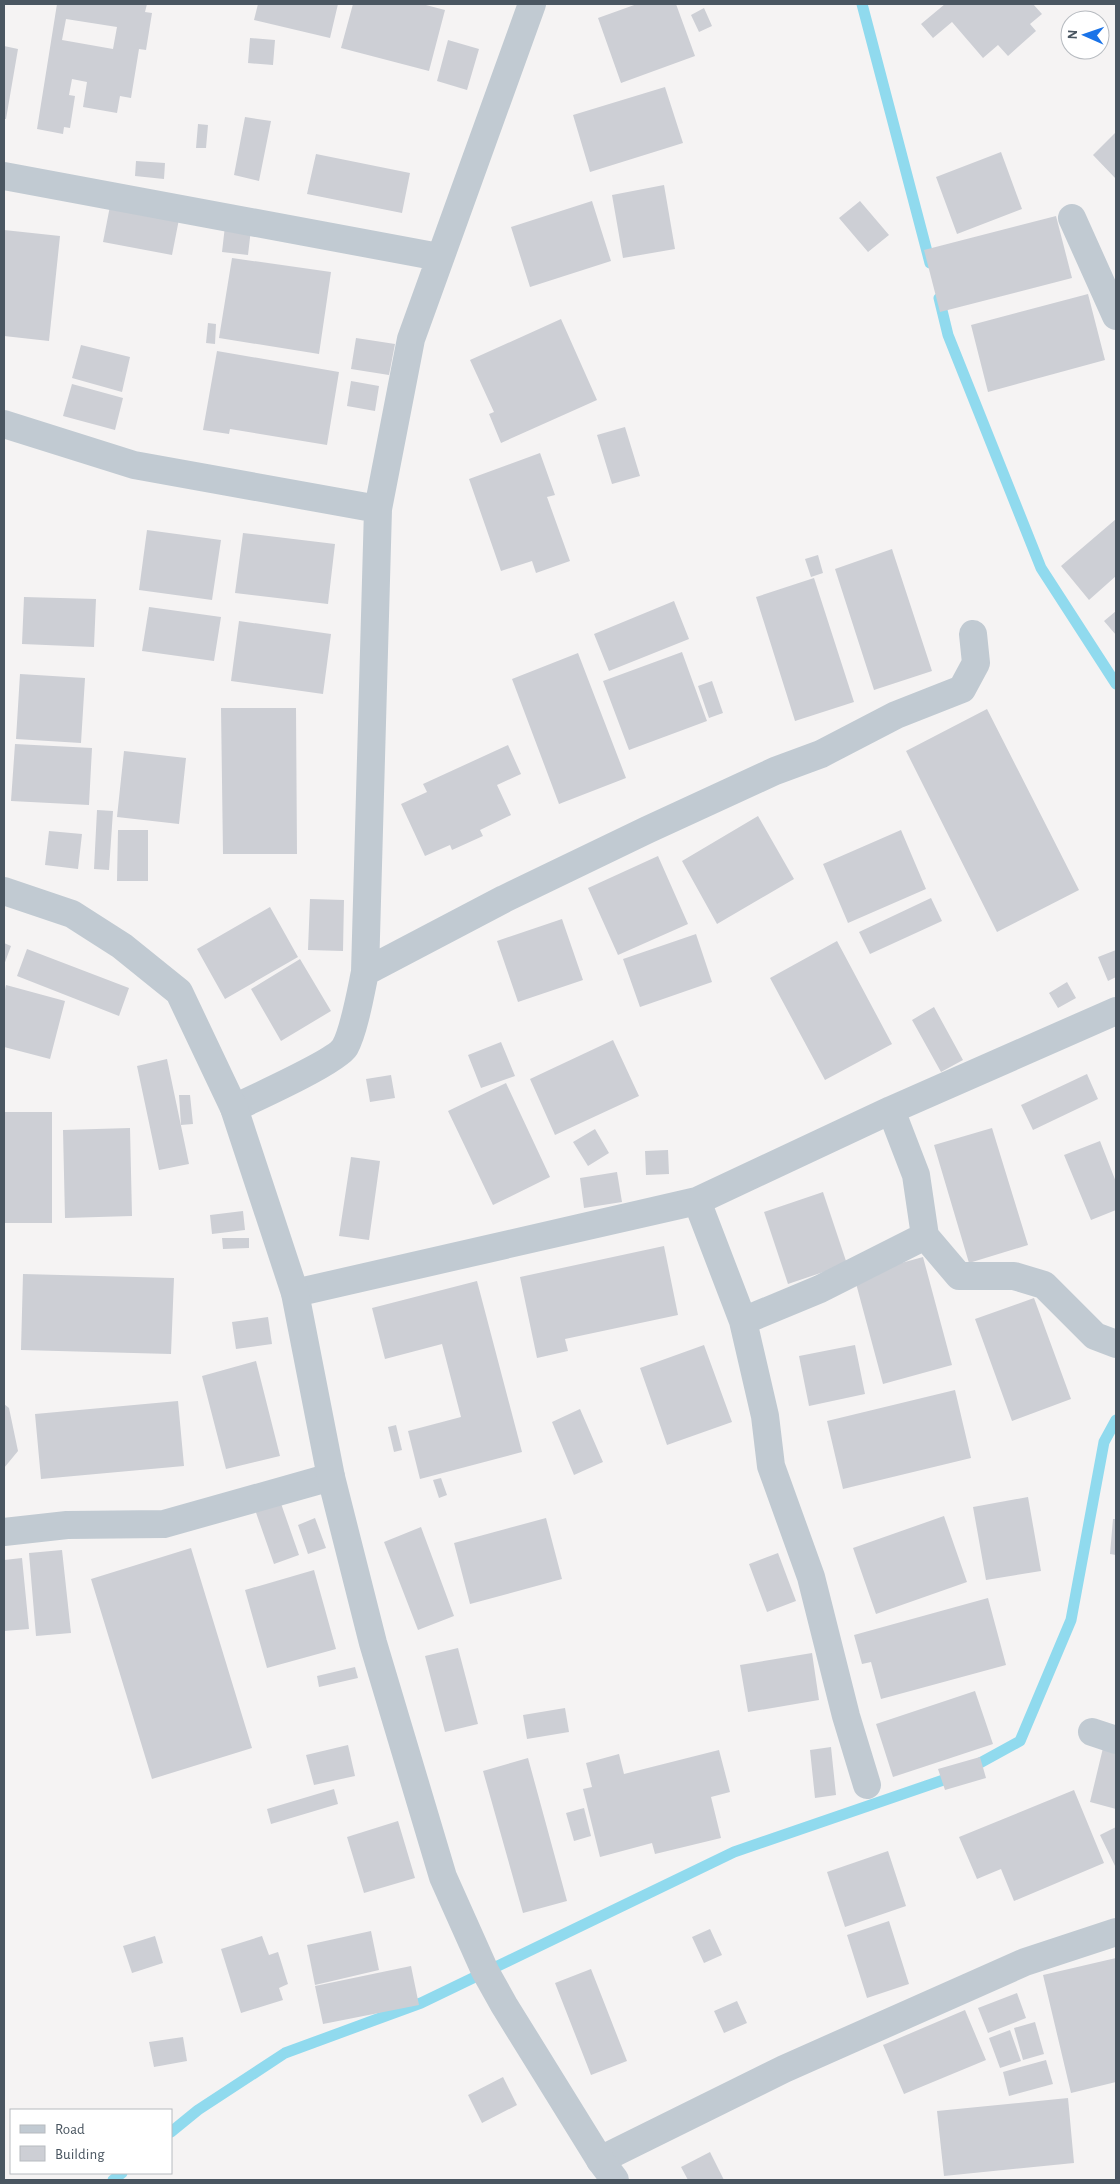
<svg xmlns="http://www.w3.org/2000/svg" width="1120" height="2184" font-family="'Alegreya Sans',sans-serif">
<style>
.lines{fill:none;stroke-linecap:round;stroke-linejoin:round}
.stream{stroke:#90daee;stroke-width:11}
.building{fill:#cdcfd5;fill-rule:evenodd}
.minor{stroke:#c1cad2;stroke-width:28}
.tertiary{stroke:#c1cad2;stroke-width:28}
</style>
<rect width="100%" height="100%" fill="#f5f3f3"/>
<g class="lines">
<path class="stream" d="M862 4 930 263
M939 298 948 335 1041 568 1116 684
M969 1769 1020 1741 1071 1620 1104 1442 1116 1420
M171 2132 198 2110 285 2053 421 2003 734 1852 955 1776
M113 2180 122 2173"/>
</g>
<path class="building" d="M57 4H147L145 12 152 13 146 50 139 49 131 98 120 96 117 113 83 107 87 82 72 79 69 95 75 96 70 128 64 127 63 134 37 129ZM66 19 117 27 113 49 62 40Z
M258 4H338L330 38 254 20Z
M353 4H422L445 10 429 71 341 48Z
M637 4H676L695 56 621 83 598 18Z
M945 4H1033L1042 14 1030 24 1036 31 1008 56 998 45 983 58 952 22 933 38 921 24Z
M704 8 712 26 699 32 691 15Z
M250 38 275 40 273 65 248 63Z
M448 40 479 49 467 90 437 81Z
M4 46 18 49 6 119H4Z
M665 87 683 143 590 172 573 115Z
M245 117 271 121 259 181 234 175Z
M198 124 208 125 206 148H196Z
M1116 132V179L1093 155Z
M1001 152 1022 209 957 234 936 177Z
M316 154 410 173 402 213 307 194Z
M136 161 165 163 164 179 135 176Z
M664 185 675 249 623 258 612 195Z
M111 201 180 214 172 255 103 242Z
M592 201 611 261 530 287 511 227Z
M860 201 889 235 868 252 839 218Z
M1056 216 1072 278 940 312 924 250Z
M225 226 251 229 248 255 222 252Z
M4 230 60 236 49 341 4 336Z
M232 258 331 272 319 354 219 338Z
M1088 294 1105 360 988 392 971 325Z
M561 319 597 400 501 443 489 414 494 412 470 360Z
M208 323 216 324 215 344 206 343Z
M356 338 395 344 389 375 351 369Z
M81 345 130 357 122 392 72 378Z
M217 351 339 372 327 445 230 429 229 434 203 430Z
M351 381 379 386 375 411 347 406Z
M72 384 123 398 115 430 63 416Z
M625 427 640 476 612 484 597 435Z
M540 453 555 495 547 497 570 561 536 573 532 561 501 571 469 479Z
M1116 519V576L1089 600 1061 566Z
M147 530 221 540 212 600 139 590Z
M243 533 335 544 328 604 235 593Z
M892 549 932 671 874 690 835 569Z
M818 555 823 573 811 577 805 559Z
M814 578 854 702 795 721 756 597Z
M24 597 96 599 94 647 22 644Z
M674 601 689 639 609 671 594 634Z
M149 607 221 617 214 661 142 651Z
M1116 611V635L1104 621Z
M239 621 331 634 323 694 231 681Z
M682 652 707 721 629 750 603 681Z
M578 653 626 778 559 804 512 679Z
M20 674 85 678 81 743 16 739Z
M712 681 723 713 709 718 698 686Z
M221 708H296L297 854H223Z
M987 709 1079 890 997 932 906 751Z
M15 744 92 748 89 805 11 801Z
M508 745 521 774 497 785 511 815 480 830 483 836 452 850 450 845 425 856 401 804 427 792 423 784Z
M124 751 186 758 179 824 117 817Z
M97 810 113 811 109 870 94 869Z
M758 816 794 879 717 924 682 861Z
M118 830H148V881H117Z
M901 830 926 889 848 923 823 864Z
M49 831 82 834 78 869 45 865Z
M658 856 688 924 618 955 588 888Z
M931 898 942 921 870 954 859 932Z
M310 899 344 900 343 951 308 950Z
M270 907 298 957 225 999 197 949Z
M562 919 583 980 518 1002 497 941Z
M696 934 712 982 640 1007 623 959Z
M837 941 892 1044 825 1080 770 978Z
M4 943 11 946 4 965Z
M27 949 129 988 119 1016 17 976Z
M1116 950V977L1108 981 1098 957Z
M300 959 331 1011 281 1041 251 989Z
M1067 982 1076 998 1058 1008 1049 993Z
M6 985 65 1001 50 1059 4 1047V995Z
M934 1007 963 1060 941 1072 912 1020Z
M613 1040 639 1096 555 1135 530 1079Z
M501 1042 515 1076 481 1088 468 1055Z
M167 1059 189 1164 159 1170 137 1066Z
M1087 1074 1098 1099 1033 1130 1021 1105Z
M391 1075 395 1098 370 1102 366 1079Z
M506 1083 550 1177 493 1205 448 1111Z
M179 1095H190L193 1124 181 1125Z
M4 1112H52V1223H4Z
M130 1128 132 1216 65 1218 63 1130Z
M992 1128 1028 1245 969 1263 934 1145Z
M595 1129 609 1153 588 1166 573 1142Z
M1100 1141 1116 1182V1210L1091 1220 1064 1155Z
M668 1150 669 1174 646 1175 645 1151Z
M351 1157 380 1161 369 1240 339 1236Z
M617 1172 622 1202 584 1208 580 1178Z
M823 1192 847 1264 788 1284 764 1212Z
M243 1211 245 1230 212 1234 210 1215Z
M222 1238H249V1248L223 1249Z
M664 1246 678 1315 565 1339 568 1351 537 1358 520 1277Z
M923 1257 952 1365 883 1384 854 1276Z
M23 1274 174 1278 171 1354 21 1350Z
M477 1281 522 1452 420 1479 408 1431 461 1417 442 1344 385 1359 372 1308Z
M1034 1298 1071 1399 1012 1421 975 1319Z
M268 1317 272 1344 236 1349 232 1322Z
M704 1345 732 1422 667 1445 640 1368Z
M855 1345 865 1394 809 1406 799 1356Z
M256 1361 280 1456 226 1469 202 1376Z
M955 1390 971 1458 843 1489 827 1421Z
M178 1401 184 1466 41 1479 35 1414Z
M4 1404 9 1408 18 1451 4 1468Z
M580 1409 603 1462 574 1475 552 1422Z
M396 1425 402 1450 394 1452 388 1427Z
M441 1478 447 1495 439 1498 433 1480Z
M278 1495 299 1555 274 1564 253 1504Z
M1028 1497 1041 1571 986 1580 973 1507Z
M944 1516 967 1582 876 1614 853 1548Z
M315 1518 326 1548 308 1554 298 1525Z
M546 1518 562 1579 470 1604 454 1543Z
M1113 1519H1116V1555L1110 1554Z
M421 1527 454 1616 418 1630 384 1542Z
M191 1548 252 1748 152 1779 91 1579Z
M62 1550 71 1633 36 1636 29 1553Z
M778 1553 796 1601 767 1612 749 1564Z
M22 1558 29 1629 4 1631V1560Z
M314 1570 336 1649 267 1668 245 1590Z
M988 1598 1006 1665 881 1699 871 1662 862 1664 854 1635Z
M458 1648 478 1724 445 1732 425 1656Z
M812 1653 819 1700 748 1712 740 1665Z
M355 1667 358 1678 319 1687 317 1676Z
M975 1691 993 1744 893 1777 876 1724Z
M565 1708 569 1732 527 1739 523 1715Z
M348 1745 355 1776 314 1785 306 1755Z
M831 1747 836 1795 815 1798 810 1750Z
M1103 1748 1116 1751V1809L1090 1802Z
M719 1750 730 1792 711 1797 721 1838 655 1854 652 1843 600 1857 583 1789 592 1787 586 1763 619 1754 624 1774Z
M980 1757 986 1778 945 1790 938 1769Z
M528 1758 567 1901 523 1913 483 1771Z
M334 1789 338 1804 271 1824 267 1809Z
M1074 1790 1104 1863 1014 1901 1001 1869 977 1879 959 1837Z
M584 1808 591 1836 574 1841 566 1813Z
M398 1821 415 1878 364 1893 347 1837Z
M1116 1827V1868L1100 1835Z
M888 1851 906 1906 845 1927 827 1872Z
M889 1921 909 1984 867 1998 847 1935Z
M710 1929 722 1955 704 1963 692 1937Z
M371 1931 379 1970 315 1985 307 1945Z
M155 1936 163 1963 132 1973 123 1946Z
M262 1936 269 1955 278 1952 288 1984 279 1988 283 2000 241 2013 221 1949Z
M1116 1958V2082L1071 2093 1043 1975Z
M411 1966 419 2005 323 2024 315 1986Z
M591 1969 627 2061 591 2075 555 1983Z
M1017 1993 1026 2018 988 2033 978 2008Z
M737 2001 747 2023 724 2033 714 2011Z
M965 2010 986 2060 904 2094 883 2045Z
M1035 2022 1044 2054 1023 2060 1014 2028Z
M1010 2030 1021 2061 1000 2068 989 2038Z
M183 2037 187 2061 154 2067 149 2042Z
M1046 2060 1053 2084 1009 2096 1003 2072Z
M503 2077 517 2105 482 2123 468 2095Z
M1068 2098 1074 2163 944 2176 937 2111Z
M710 2152 724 2180H688L681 2167Z"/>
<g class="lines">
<path class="minor" d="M4 176 439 257
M1072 218 1116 316
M4 424 134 465 378 509
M365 972 504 899 647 830 775 771 821 754 896 715 962 689 976 663 973 634
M234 1108C253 1099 337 1061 345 1047 354 1031 361 991 365 972L378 509 411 339 532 4
M891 1110 916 1175 925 1236 959 1276H1014L1044 1285 1095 1336 1116 1344
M697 1201 743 1321 765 1416 771 1466 811 1577 846 1716 867 1785
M295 1293 697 1201 891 1110 1116 1011
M743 1321 820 1289 925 1236
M4 1532 67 1525 164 1524 331 1477
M1092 1732 1116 1740
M600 2160 784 2069 1025 1962 1116 1932"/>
<path class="tertiary" d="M4 891 72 914 122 946 179 992 234 1108 295 1293 331 1477 373 1643 443 1877 485 1971 504 2005 600 2160 615 2180"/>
</g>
<rect width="1120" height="2184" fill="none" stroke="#4a5661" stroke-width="10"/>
<rect x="10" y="2109" width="162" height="65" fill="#ffffff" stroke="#b7bbc0"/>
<rect x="20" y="2125" width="25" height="8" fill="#c1cad2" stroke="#b7bbc0"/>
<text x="55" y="2134" font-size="15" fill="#4a5661">Road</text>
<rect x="20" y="2146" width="25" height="15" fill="#cdcfd5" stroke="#b7bbc0"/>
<text x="55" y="2159" font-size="15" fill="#4a5661">Building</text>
<g transform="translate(1085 35) rotate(272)"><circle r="24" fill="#ffffff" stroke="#b7bbc0"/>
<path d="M0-4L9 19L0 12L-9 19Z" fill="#1a73e8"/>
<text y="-8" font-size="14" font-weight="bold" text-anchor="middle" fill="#4a5661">N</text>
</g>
</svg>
